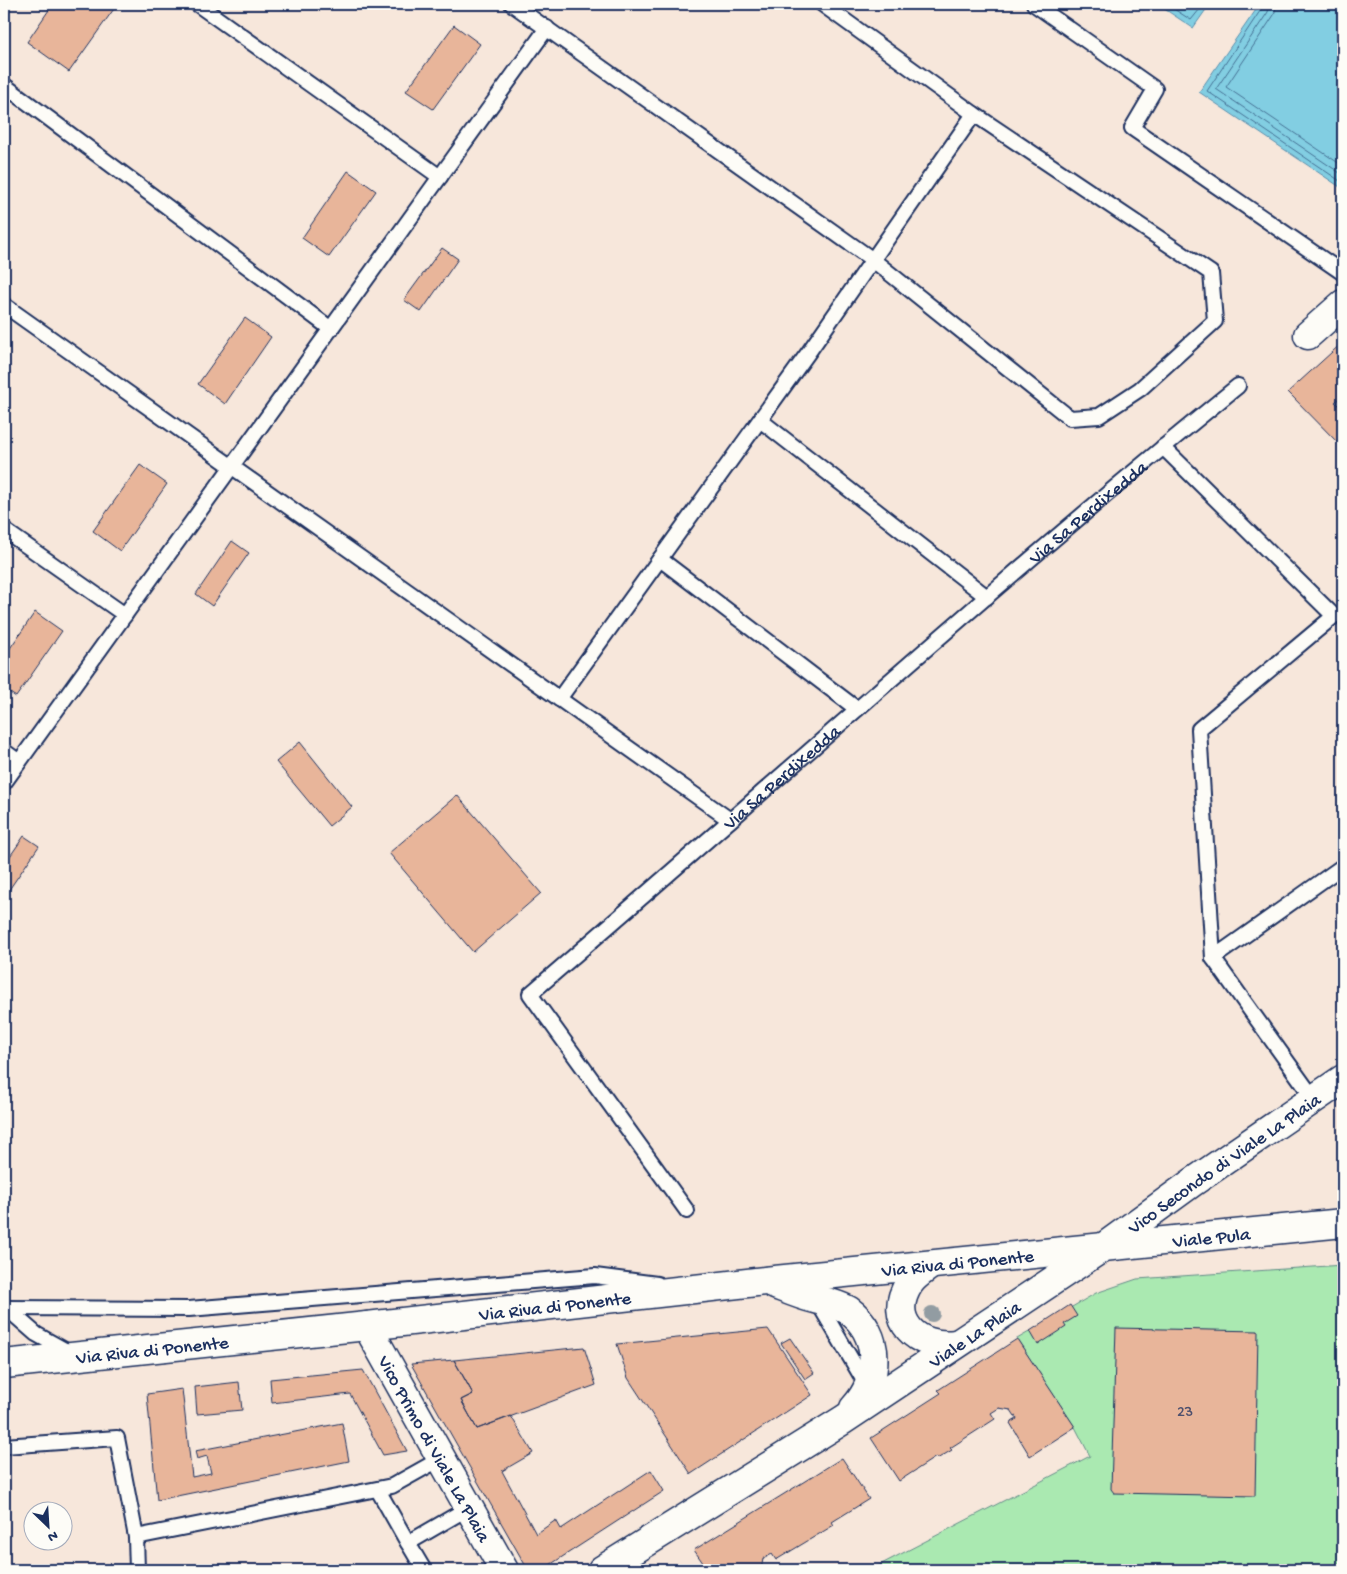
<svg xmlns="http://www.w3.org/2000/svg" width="1347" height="1574" font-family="'Gochi Hand',sans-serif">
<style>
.green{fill:#aae9b1;stroke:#628c88}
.water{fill:#82cee2;stroke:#598ead}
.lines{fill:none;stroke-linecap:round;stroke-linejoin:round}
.shore{stroke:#446f93;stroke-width:1}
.building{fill:#e8b59a;stroke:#1b2f5e}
.service-casing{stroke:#1b2f5e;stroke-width:18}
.minor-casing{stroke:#1b2f5e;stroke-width:31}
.primary-casing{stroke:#1b2f5e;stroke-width:31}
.service{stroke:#fdfcf7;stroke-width:14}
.minor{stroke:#fdfcf7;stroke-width:28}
.primary{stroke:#fdfcf7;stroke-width:28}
.tree{fill:#929ca2}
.labels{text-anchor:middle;stroke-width:4;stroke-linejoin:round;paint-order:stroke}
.number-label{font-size:16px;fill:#4e506d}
.street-label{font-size:19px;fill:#1b2f5e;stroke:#fdfcf7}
</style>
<rect width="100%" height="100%" fill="#f7e7db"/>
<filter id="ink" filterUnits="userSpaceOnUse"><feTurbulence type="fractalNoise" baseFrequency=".02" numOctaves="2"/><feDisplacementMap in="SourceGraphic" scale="10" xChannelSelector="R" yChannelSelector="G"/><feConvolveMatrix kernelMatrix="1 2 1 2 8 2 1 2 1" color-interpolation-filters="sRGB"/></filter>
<g filter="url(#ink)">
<path class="green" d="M1343 1265V1570H870L1090 1456 1075 1427 1017 1339 1096 1293 1137 1279Z"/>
<path class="water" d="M1157 4H1210L1193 28Z
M1260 4H1343V189L1199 92Z"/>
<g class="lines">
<path class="shore" d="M1166 4 1191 20 1204 4
M1263 4 1262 8 1207 91 1343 183
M1270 4 1268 12 1216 89 1343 175
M1277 4 1274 15 1226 87 1343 166"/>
</g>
<path class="building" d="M53 4H114L116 6 69 72 27 42Z
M454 25 480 44 433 109 406 91Z
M348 171 376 191 329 257 302 238Z
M442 248 458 259 421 312 404 300Z
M245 318 271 337 225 404 198 384Z
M1343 342V395L1335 402 1343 410V448L1288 392Z
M140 465 167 484 120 551 93 531Z
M232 541 249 553 212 606 196 594Z
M35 612 62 631 16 697 4 689V657Z
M300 742 352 807 329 826 276 762Z
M457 795 541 893 473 952 389 853Z
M24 836 39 846 4 897V865Z
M1070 1305 1077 1316 1064 1324 1066 1327 1038 1345 1030 1331Z
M1116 1328 1258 1331 1255 1496 1114 1493 1111 1489Z
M768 1329 812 1395 691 1474 628 1378 617 1344Z
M790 1338 814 1373 805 1379 781 1343Z
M1017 1339 1075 1427 1030 1456 1010 1423 1017 1419 1011 1410 999 1408 991 1413 995 1419 950 1448 952 1450 937 1459 936 1457 899 1481 871 1438 941 1393 938 1390Z
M584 1347 596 1385 477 1429 461 1400 473 1394 454 1360Z
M454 1360 473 1394 461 1400 477 1429 511 1416 533 1453 502 1471 536 1534 556 1520 561 1529 651 1470 664 1491 542 1570H528L411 1364Z
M363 1370 407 1451 383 1455 350 1394 272 1403 270 1379Z
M239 1382 242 1410 197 1414 195 1387Z
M182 1389 192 1477 211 1473 207 1456 197 1459 195 1451 342 1423 349 1461 157 1500 147 1394Z
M842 1458 869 1499 832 1522 834 1525 776 1560 772 1554 763 1559 761 1570H708L694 1550Z"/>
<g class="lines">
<defs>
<g id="service">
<path d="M197 4 440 177"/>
<path d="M512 4 873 260 1070 418 1099 416 1140 389 1215 321 1211 273 974 114 822 4"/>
<path d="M1034 4 1155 89 1132 128 1343 273"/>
<path d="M4 85 331 329"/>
<path d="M4 305 730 820"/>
<path d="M760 420 987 597"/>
<path d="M1163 447 1334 616 1199 729 1213 958 1343 866"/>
<path d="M4 530 125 615"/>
<path d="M660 559 857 709"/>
<path d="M559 699 808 353 974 114"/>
<path d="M4 751 19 762"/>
<path d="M4 783 547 28"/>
<path d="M1213 958 1314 1099"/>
<path id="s1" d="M687 1211 530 994C766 792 996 582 1238 386"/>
<path d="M817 1301 867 1386"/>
<path d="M4 1306 36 1334 72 1354"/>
<path d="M6 1308 189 1309 595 1276 657 1284"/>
<path d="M4 1446 117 1438 136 1537 392 1486 442 1458"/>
<path d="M378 1490 408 1543"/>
<path d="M136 1537 137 1570"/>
<path d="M424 1570 408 1543 470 1507"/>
</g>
<g id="minor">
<path d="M1308 335 1343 304"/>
<path id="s2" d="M1105 1246 1193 1182 1343 1079"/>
<path id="s3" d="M367 1326 504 1570"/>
</g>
<g id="primary">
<path d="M930 1265C923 1271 914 1276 909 1284 886 1320 918 1349 955 1344"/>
<path d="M775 1285C788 1290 802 1296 815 1299 827 1302 837 1304 848 1310 882 1334 880 1380 854 1408"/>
<path id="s4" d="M4 1364 367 1326 765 1281 1343 1223"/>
<path id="s5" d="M602 1570 843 1420 1102 1248"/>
</g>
</defs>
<use href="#service" class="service-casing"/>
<use href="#minor" class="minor-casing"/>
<use href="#primary" class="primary-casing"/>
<use href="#service" class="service"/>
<use href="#minor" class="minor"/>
<use href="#primary" class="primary"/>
</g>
<circle class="tree" cx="932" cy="1314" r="8"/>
</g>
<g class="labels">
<g class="number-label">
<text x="1185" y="1416">23</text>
</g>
<g class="street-label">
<text dy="7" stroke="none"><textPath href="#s1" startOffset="1005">Via Sa Perdixedda</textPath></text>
<text dy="7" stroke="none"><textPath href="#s1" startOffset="600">Via Sa Perdixedda</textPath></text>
<text dy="7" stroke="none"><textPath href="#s2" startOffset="145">Vico Secondo di Viale La Plaia</textPath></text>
<text dy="7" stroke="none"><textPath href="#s4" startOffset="1214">Viale Pula</textPath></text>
<text dy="7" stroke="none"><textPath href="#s4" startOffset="959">Via Riva di Ponente</textPath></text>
<text dy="7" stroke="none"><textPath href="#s4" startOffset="554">Via Riva di Ponente</textPath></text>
<text dy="7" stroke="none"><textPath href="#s5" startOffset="441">Viale La Plaia</textPath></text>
<text dy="7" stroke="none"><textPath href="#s4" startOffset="149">Via Riva di Ponente</textPath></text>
<text dy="7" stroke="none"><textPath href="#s3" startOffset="140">Vico Primo di Viale La Plaia</textPath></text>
</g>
</g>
<rect width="1347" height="1574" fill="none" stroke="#fdfcf7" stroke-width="20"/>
<rect x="10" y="10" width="1327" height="1554" fill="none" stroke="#1b2f5e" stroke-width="2" filter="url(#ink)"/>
<g transform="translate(48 1526) rotate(155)"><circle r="24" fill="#fdfcf7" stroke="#a3aaba"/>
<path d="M0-4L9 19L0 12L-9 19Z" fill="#1b2f5e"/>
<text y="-8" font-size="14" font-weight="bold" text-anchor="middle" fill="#1b2f5e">N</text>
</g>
</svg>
